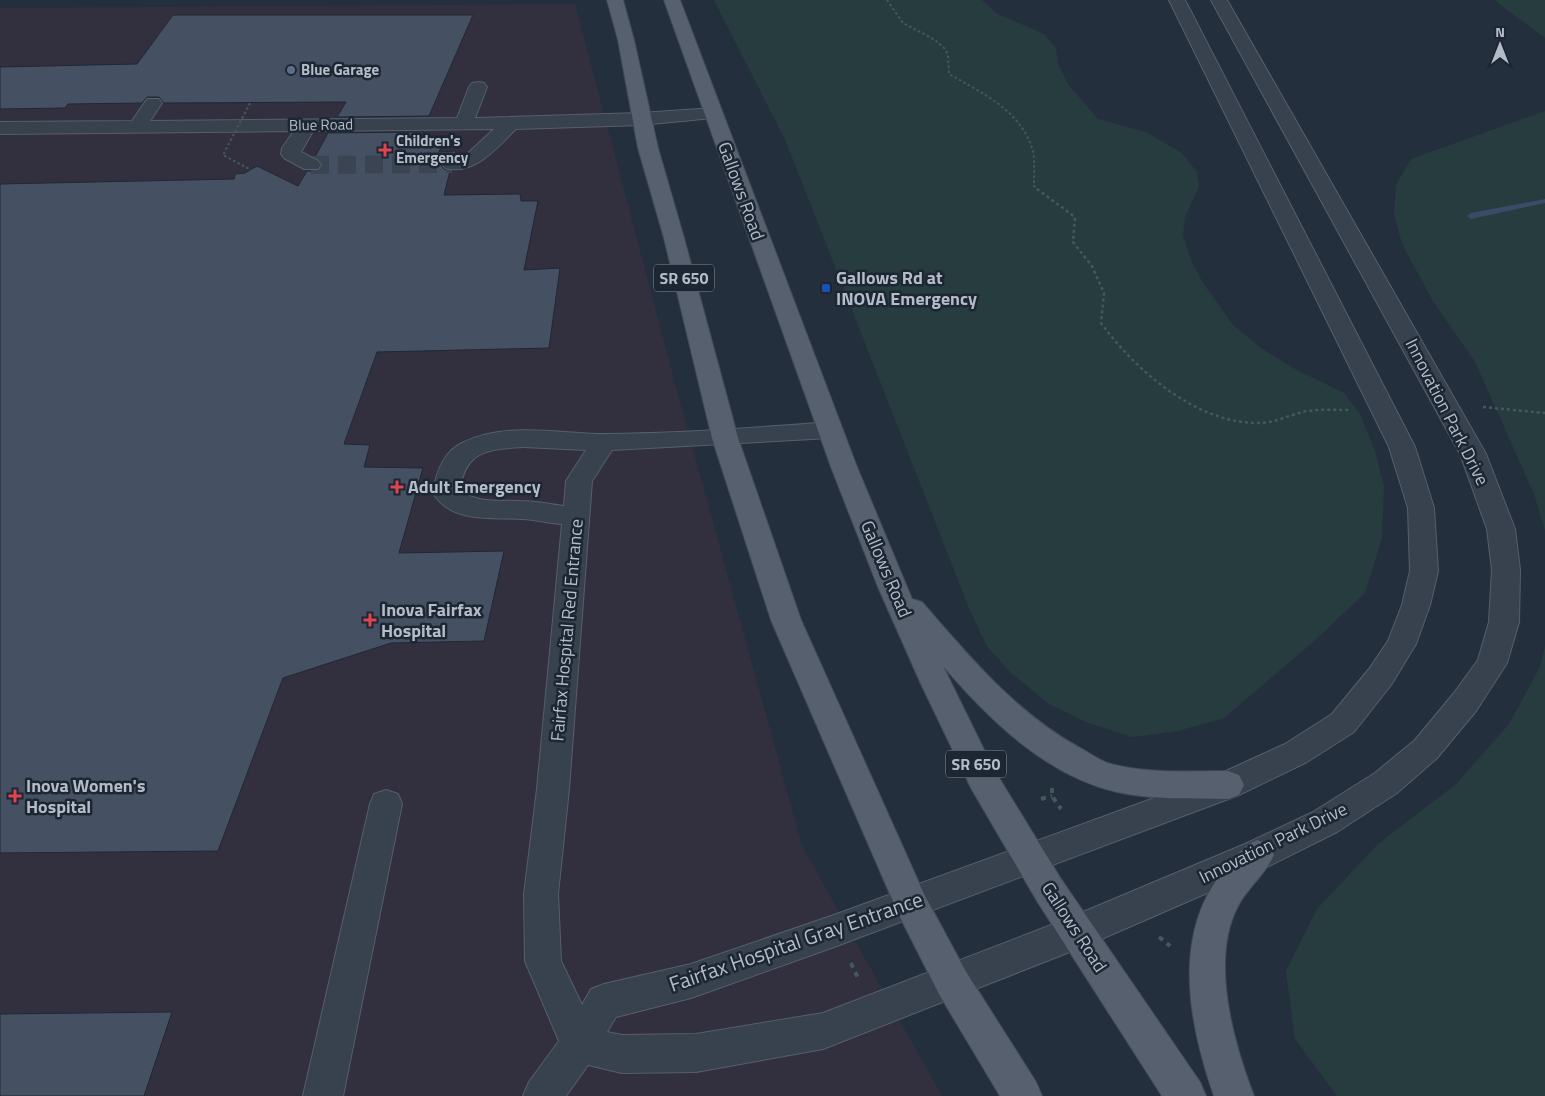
<svg xmlns="http://www.w3.org/2000/svg" width="1545" height="1096" font-family="'Titillium Web',sans-serif">
<style>
.medical{fill:#32303f}
.green{fill:#263c3f}
.lines{fill:none;stroke-linecap:round;stroke-linejoin:round}
.stream{fill:#394c67;fill-rule:evenodd}
.building{fill:#455162;stroke:#1f2835}
.minor-tunnel{stroke:#3a4453;stroke-width:18;stroke-dasharray:18 9;stroke-linecap:butt}
.minor-casing{stroke:#565f6c;stroke-width:2}
.major-casing{stroke:#414a57;stroke-width:2}
.path-far2{stroke:#44595c;stroke-width:2;stroke-dasharray:2.5 2.5;stroke-linecap:butt}
.path-far1{stroke:#44595c;stroke-width:2.5;stroke-dasharray:3 3;stroke-linecap:butt}
.path{stroke:#44595c;stroke-width:4;stroke-dasharray:5 5;stroke-linecap:butt}
.minor{fill:#38414e;fill-rule:evenodd}
.major{fill:#56606e;fill-rule:evenodd}
.path-bridge{stroke:#44595c;stroke-width:2;stroke-dasharray:2.5 2.5;stroke-linecap:butt}
.service-dot{fill:#5c6f8a;stroke:#1d2633;stroke-width:2}
.health-dot{fill:#e0444e;stroke:#1d2633;stroke-width:2}
.transit-dot{fill:#1a4fb4;stroke:#1d2633;stroke-width:2}
.labels{text-anchor:middle;stroke-width:5;stroke-linejoin:round;paint-order:stroke}
.far-poi-label{font-size:15px;font-weight:bold;fill:#b4bcc9;stroke:#1d2633;text-anchor:start}
.far-street-label{font-size:15px;fill:#b4bcc9;stroke:#1d2633}
.shield{fill:#1d2633;stroke:#878f9c;stroke-width:1}
.shield-label{font-size:16px;font-weight:bold;fill:#b4bcc9}
.street-label{font-size:18px;fill:#b4bcc9;stroke:#1d2633}
.poi-label{font-size:18px;font-weight:bold;fill:#b4bcc9;stroke:#1d2633;text-anchor:start}
.near-street-label{font-size:21px;fill:#b4bcc9;stroke:#1d2633}
</style>
<rect width="100%" height="100%" fill="#242f3e"/>
<path class="medical" d="M575 4 678 395 802 846 942 1096H0V8Z"/>
<path class="green" d="M714 0H982L996 13 1044 34 1056 48 1058 64 1068 84 1098 119 1146 132 1182 153 1197 172 1199 187 1185 217 1183 236 1192 262 1203 283 1233 325 1261 348 1295 369 1344 393 1360 414 1375 451 1384 486 1382 538 1365 593 1312 643 1224 718 1178 731 1132 737 1088 723 1049 704 1010 672 986 645 969 608 786 142Z
M1496 0H1545V38L1499 4Z
M1545 111V531L1534 494 1475 362 1433 301 1402 244 1394 214 1396 185 1411 159Z
M1545 646V1096H1337L1295 1039 1286 971 1317 909 1378 844 1456 784 1509 724 1540 667Z"/>
<g class="lines">
<path class="stream" d="M1545 199V203L1471 219 1467 216 1471 213Z"/>
</g>
<path class="building" d="M173 15H473L429 116 337 117 346 102 164 103 159 97H147L142 103 68 104 65 108 0 109V67L137 64Z
M423 132 418 144H443L439 152 456 151 454 156 445 158 440 164 444 169 450 171 444 195 520 194 521 201H538L524 270 560 268 549 348 377 352 344 444 370 445 364 467 423 468 399 553 504 551 484 641 391 643 283 678 218 851 0 853V184L234 179 235 174 245 173 257 166 298 186 307 171H318L322 166 320 160 315 157 328 133Z
M172 1012 144 1096H0V1014Z"/>
<g class="lines">
<path class="minor-tunnel" d="M311 165 452 164"/>
<defs>
<path id="minor" d="M1169 0H1185L1415 447 1434 508 1438 571 1430 605 1416 644 1391 685 1354 732 1307 762 1239 795 834 947 691 998 616 1017 607 1032 622 1035 696 1034 823 1013 1064 920 1245 844 1313 812 1375 773 1415 740 1454 693 1478 660 1489 622 1492 570 1487 529 1460 454 1211 0H1227L1486 454 1515 529 1520 570 1519 622 1507 663 1476 711 1437 758 1397 793 1337 832 1269 866 1090 944 823 1049 696 1072 622 1073 588 1065 566 1096H523L529 1082 559 1041 525 961 524 894 537 789 562 524C549 523 536 520 523 519 492 517 452 524 433 493 436 473 443 452 462 443 506 421 560 434 606 434 680 433 755 428 830 422L839 424 843 430 839 436 830 438 612 450 592 481 569 789 558 894 561 961 582 1005 591 989 604 984 691 964 834 915 1217 775 1285 744 1332 714 1369 669 1388 641 1402 605 1410 571 1408 508 1389 447ZM524 447 586 450 566 481 564 506C549 504 535 501 520 501 498 500 478 504 460 490 465 450 489 449 524 447Z
M478 82 484 83 487 87 475 118 641 113 713 108 719 109 722 113 719 117 713 118 641 125 516 129C497 147 475 176 445 168L442 164 445 160 466 155 494 129 313 131 301 152 318 161 321 165 318 169H304L284 158 281 154 282 148 294 131 0 134V122L132 121 147 99H159L162 103 150 121 457 118 469 87 472 83Z
M386 790 398 794 402 804 343 1096H303L370 804 374 794Z"/>
<path id="major" d="M607 0H623L634 40 658 148 684 238 738 438 801 620 924 894 965 970 1036 1082 1042 1096H1000L939 994 899 915 771 620 712 438 664 238 638 148 618 40Z
M664 0H680L857 467 912 599 922 602C970 657 1016 713 1080 748 1090 753 1100 761 1111 764 1148 774 1190 771 1228 771L1239 775 1244 785 1239 795 1228 799C1191 798 1153 800 1117 792 1046 776 989 719 943 666L993 768 1061 879 1200 1082 1206 1096H1162L1037 901 971 788 921 684 878 587 831 467Z
M1257 840 1269 844 1274 855C1265 875 1246 889 1237 908 1210 962 1234 1044 1254 1096H1214C1189 1024 1171 935 1224 870 1234 858 1242 846 1257 840Z"/>
</defs>
<use href="#minor" class="minor-casing"/>
<use href="#major" class="major-casing"/>
<path class="path-far2" d="M887 0 903 23 935 40 945 49 948 55 949 74C982 93 1021 110 1033 151 1035 161 1034 175 1034 186L1038 190"/>
<path class="path-far1" d="M1037 189 1075 217 1073 242 1092 266 1104 293 1101 323C1135 370 1197 424 1259 423 1276 423 1291 414 1307 411 1321 409 1335 410 1349 410
M1483 407 1545 413"/>
<path class="path" d="M1052 788V796L1061 809
M1041 799 1052 796
M1159 937 1170 946
M851 963 858 978"/>
<use href="#minor" class="minor"/>
<use href="#major" class="major"/>
<path class="path-bridge" d="M250 103 223 155 251 170"/>
</g>
<circle class="service-dot" cx="291" cy="70" r="5"/>
<g class="health-dot">
<path d="M382.5 142.5h5v5h5v5h-5v5h-5v-5h-5v-5h5z"/>
<path d="M394.5 479.5h5v5h5v5h-5v5h-5v-5h-5v-5h5z"/>
<path d="M367.5 612.5h5v5h5v5h-5v5h-5v-5h-5v-5h5z"/>
<path d="M12.5 788.5h5v5h5v5h-5v5h-5v-5h-5v-5h5z"/>
</g>
<rect class="transit-dot" x="821" y="283" width="10" height="10" rx="2.5"/>
<g class="labels">
<g class="far-poi-label">
<text x="301" y="75">Blue Garage</text>
<text x="396" y="146">Children's<tspan x="396" dy="17">Emergency</tspan></text>
</g>
<g class="far-street-label">
<text transform="translate(321 125) rotate(-1)" y="5">Blue Road</text>
</g>
<g class="shield">
<rect x="654" y="264.5" width="60" height="27" rx="4"/>
<rect x="946" y="750.5" width="60" height="27" rx="4"/>
</g>
<g class="shield-label">
<text x="684" y="284">SR 650</text>
<text x="976" y="770">SR 650</text>
</g>
<g class="street-label">
<text transform="translate(741 191) rotate(70)" y="6">Gallows Road</text>
<text transform="translate(1447 412) rotate(63)" y="6">Innovation Park Drive</text>
<text transform="translate(886 569) rotate(67)" y="6">Gallows Road</text>
<text transform="translate(567 630) rotate(-85)" y="6">Fairfax Hospital Red Entrance</text>
<text transform="translate(1273 843) rotate(-26)" y="6">Innovation Park Drive</text>
<text transform="translate(1074 927) rotate(57)" y="6">Gallows Road</text>
</g>
<g class="poi-label">
<text x="836" y="284">Gallows Rd at<tspan x="836" dy="21">INOVA Emergency</tspan></text>
<text x="408" y="493">Adult Emergency</text>
<text x="381" y="616">Inova Fairfax<tspan x="381" dy="21">Hospital</tspan></text>
<text x="26" y="792">Inova Women's<tspan x="26" dy="21">Hospital</tspan></text>
</g>
<g class="near-street-label">
<text transform="translate(796 942) rotate(-19)" y="7">Fairfax Hospital Gray Entrance</text>
</g>
</g>
<g transform="translate(1500 45)" stroke="#1d2633" stroke-width="4" paint-order="stroke">
<path d="M0-4L9 19L0 12L-9 19Z" fill="#b4bcc9"/>
<text y="-8" font-size="14" font-weight="bold" text-anchor="middle" fill="#b4bcc9">N</text>
</g>
</svg>
